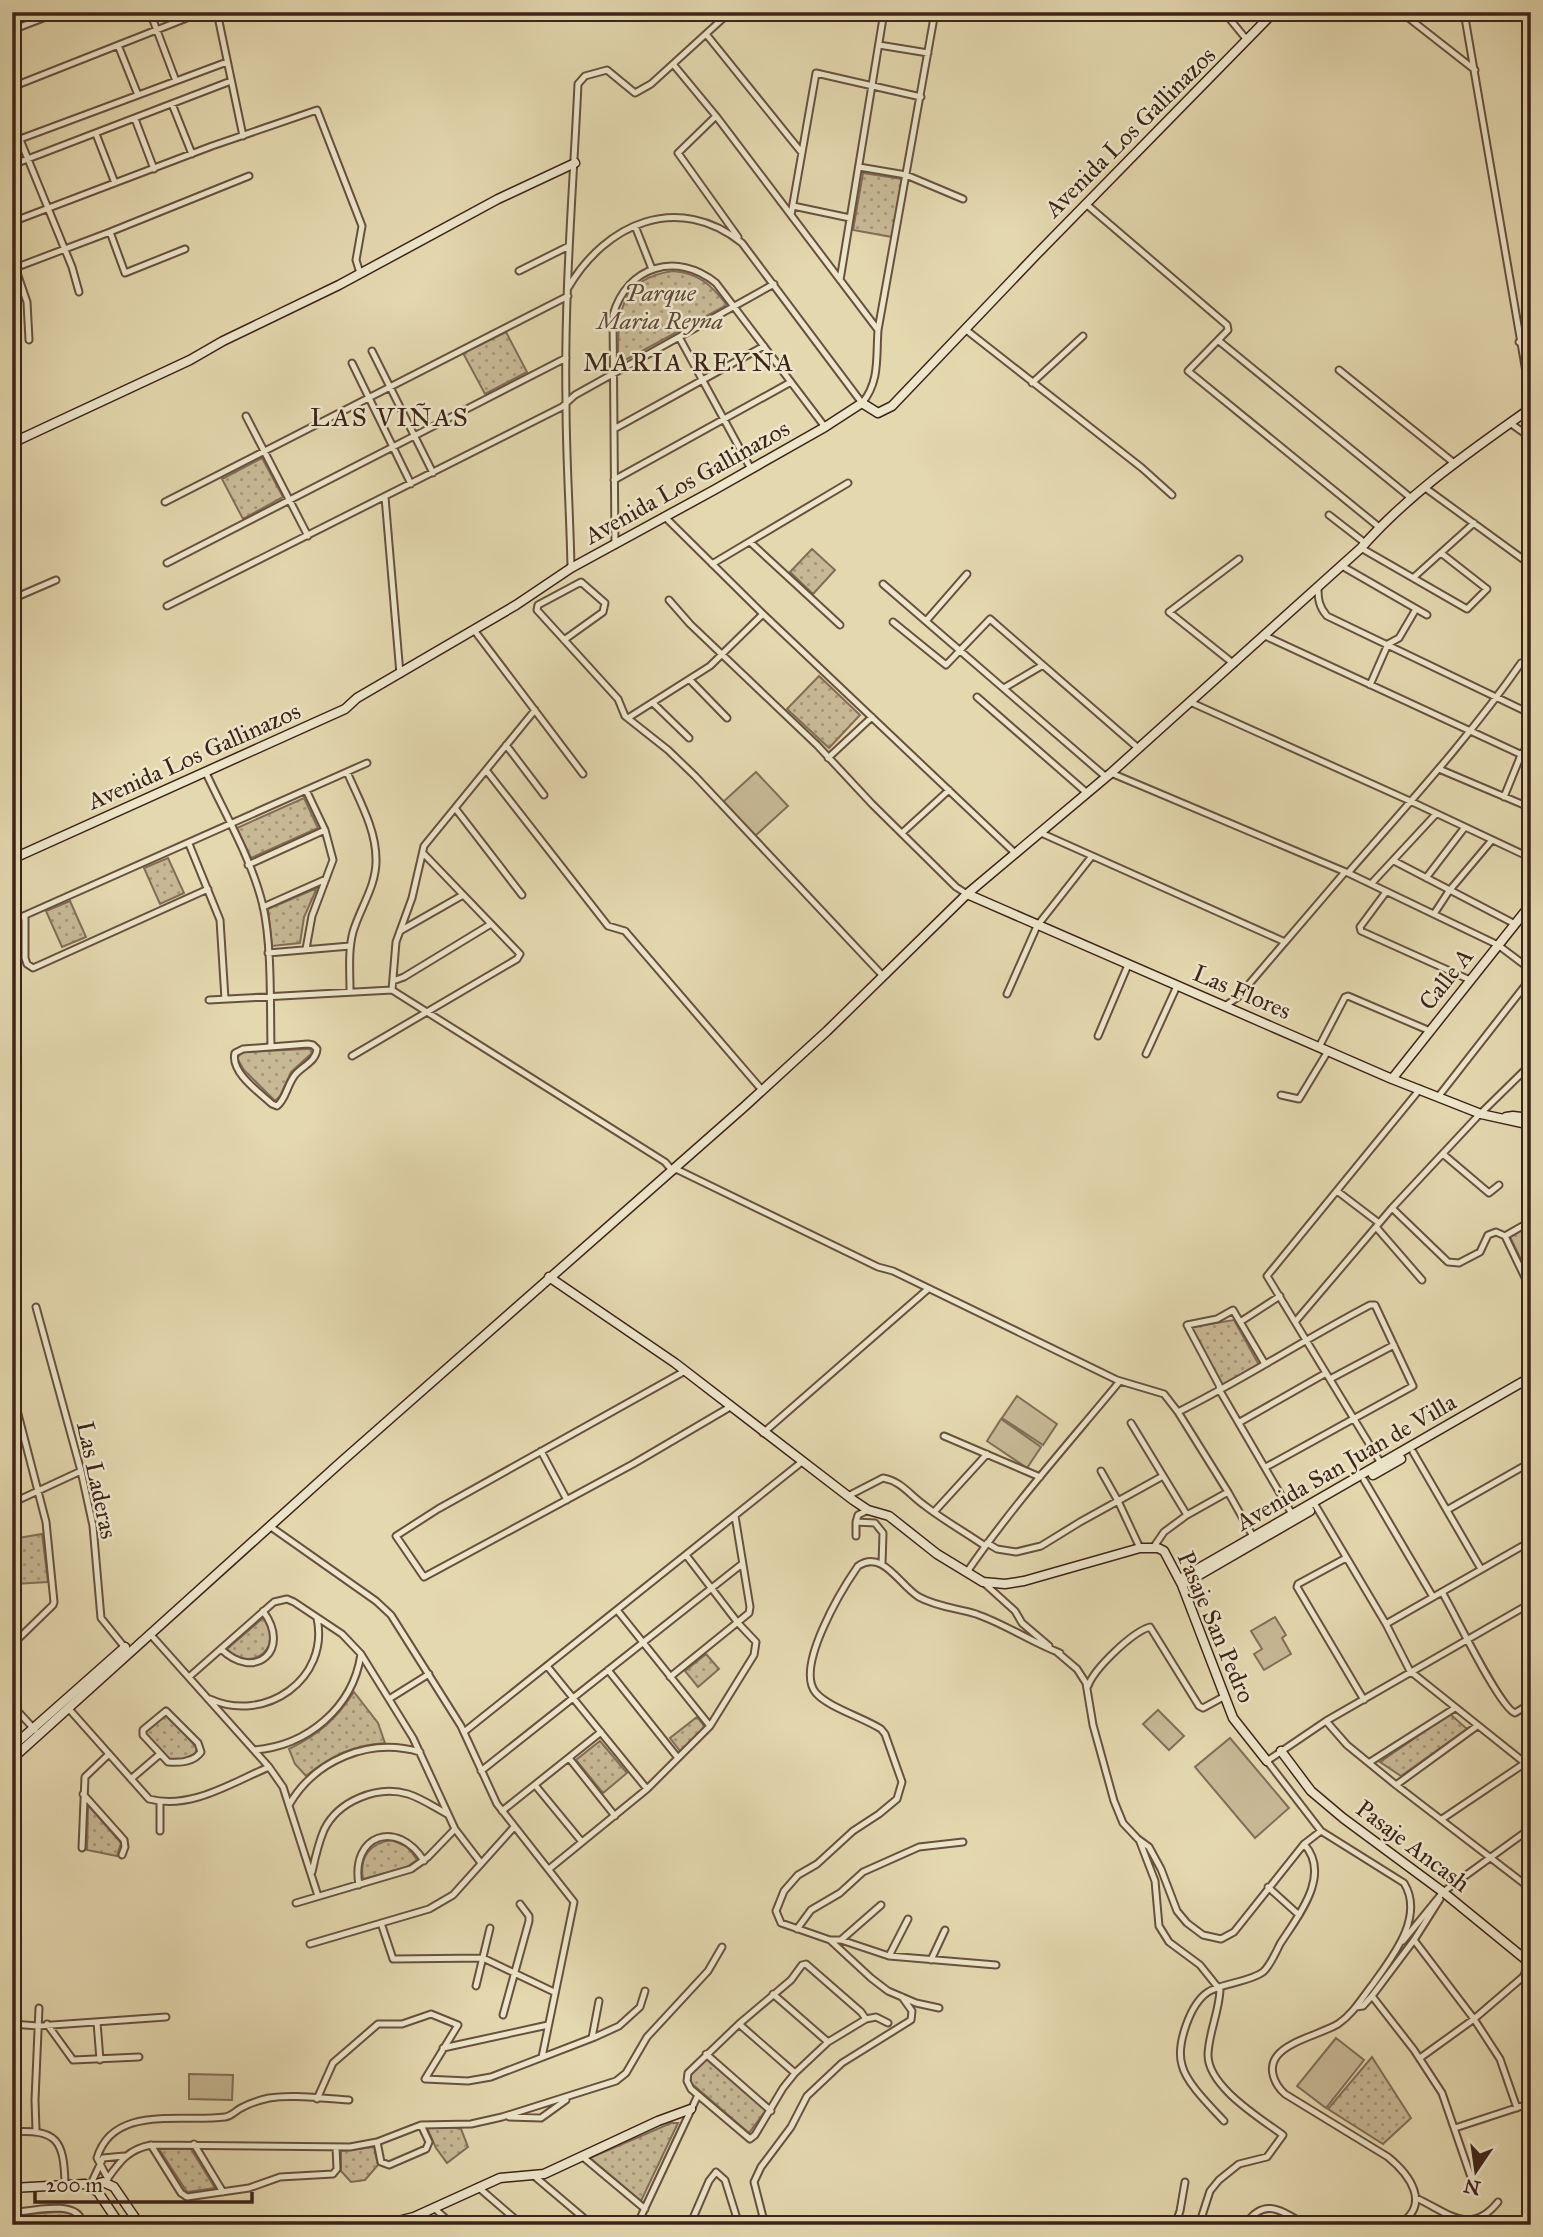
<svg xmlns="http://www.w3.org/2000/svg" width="1543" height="2237" font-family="'IM FELL Great Primer',serif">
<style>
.grass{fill:#c8b996;stroke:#826e58;stroke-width:2}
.park{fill:url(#park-dots);stroke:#826e58;stroke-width:2}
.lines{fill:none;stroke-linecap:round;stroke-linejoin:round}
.street-casing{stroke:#67513e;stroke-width:9}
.secondary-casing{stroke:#3d2419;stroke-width:11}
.street{stroke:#ede6cb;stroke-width:5}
.secondary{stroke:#ede6cb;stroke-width:8}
.labels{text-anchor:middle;stroke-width:5;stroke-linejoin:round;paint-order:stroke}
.street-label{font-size:24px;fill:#3d2419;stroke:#ede6cb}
.park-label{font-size:24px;font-style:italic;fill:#604938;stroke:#ede6cb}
.neighbourhood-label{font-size:26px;letter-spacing:2px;fill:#3d2419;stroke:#ede6cb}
</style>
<defs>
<pattern id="park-dots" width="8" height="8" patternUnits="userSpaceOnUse" patternTransform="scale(1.75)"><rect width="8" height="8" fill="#c8b996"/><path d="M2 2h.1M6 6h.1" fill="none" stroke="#a4967a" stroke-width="1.8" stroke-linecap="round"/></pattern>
</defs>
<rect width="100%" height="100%" fill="#e4d8af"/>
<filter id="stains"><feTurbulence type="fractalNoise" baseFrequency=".00286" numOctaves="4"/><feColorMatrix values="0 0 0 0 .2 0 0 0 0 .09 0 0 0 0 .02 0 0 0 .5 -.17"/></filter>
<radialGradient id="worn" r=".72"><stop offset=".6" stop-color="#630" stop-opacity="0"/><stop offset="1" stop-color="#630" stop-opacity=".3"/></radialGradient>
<path class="grass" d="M756 772 788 806 755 836 723 802Z
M1017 1396 1057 1424 1043 1445 1002 1418Z
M1001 1419 1041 1447 1027 1468 987 1441Z
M1275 1617 1286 1635 1282 1638 1291 1654 1264 1670 1254 1654 1262 1649 1251 1631Z
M1158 1710 1184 1736 1169 1750 1143 1724Z
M1230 1738 1289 1808 1255 1838 1195 1767Z
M1336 2038 1364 2060 1326 2108 1297 2086Z
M189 2074 233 2075 232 2100 189 2099Z"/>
<path class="park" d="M863 173 902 179 892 237 853 230Z
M673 271C699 273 711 285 727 305L618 364C618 318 616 279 673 271Z
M506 332 527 372 485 394 463 353Z
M262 458 283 497 243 519 222 479Z
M812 549 835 570 813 594 790 572Z
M819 676 860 715 829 748 787 709Z
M304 798 318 828 251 858 237 828Z
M168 858 184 893 160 904 144 868Z
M317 888 304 917 300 943 272 946 268 909Z
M70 901 86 937 62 947 46 911Z
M307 1049H310L312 1053 291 1072 280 1096 275 1101 244 1070 237 1058 242 1052Z
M1531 1225V1280L1510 1237Z
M1234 1320 1259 1365 1223 1386 1191 1327Z
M42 1534 48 1582 14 1584 12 1539Z
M264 1617C285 1645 253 1675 227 1649Z
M706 1654 719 1669 698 1687 685 1671Z
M354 1692 378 1723 385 1743C353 1745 331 1756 306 1776L295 1764 289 1749C320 1734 335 1720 354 1692Z
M166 1713 197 1748 195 1754 179 1760 169 1759 145 1733Z
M1450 1714 1467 1729 1401 1776 1380 1762Z
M697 1717 708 1731 684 1756 670 1738Z
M600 1741 627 1773 603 1793 576 1760Z
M88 1805 121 1843 117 1856 87 1850Z
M392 1840 408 1847 417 1860 407 1867 363 1879C359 1857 370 1843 392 1840Z
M1372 2057 1411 2118 1383 2144 1328 2109Z
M705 2058 766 2110 749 2133 691 2083V2074Z
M671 2123H678L641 2201 590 2158Z
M440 2125 461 2129 468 2147 447 2163 436 2148 427 2128Z
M374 2147 378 2165 365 2180 351 2182 341 2171V2151Z
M159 2149H191L215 2188 187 2192Z
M66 2211 72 2214 79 2222 78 2225H32L30 2214Z"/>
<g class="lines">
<defs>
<path id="street" d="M150 12 176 81
M217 12 243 136
M1224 12 1247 40
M1401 12 1475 70
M1464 12 1531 401
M12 30 59 12
M706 34 802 153
M118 45 138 95
M879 45 928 53
M673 64 716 116 878 330
M12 87 202 12
M172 104 192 154
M716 116 678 153 738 237
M135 119 154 169
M12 120 72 267 79 292
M96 134 115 183
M12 142 227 62
M12 165 231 81
M859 167 906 175 963 199
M1086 204 1227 325 1228 330 1188 371 1379 527
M793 206 850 218
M791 215 816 73 921 97
M12 222 212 146 317 110 362 226 356 260 360 273
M635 226 652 269
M185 249 125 273 110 232 249 176
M15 267 27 302 29 340
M12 269 110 232
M519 271 569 246
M840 280 884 12
M568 288C606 223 678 192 742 243L862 403C880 382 876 357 878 330L935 12
M965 329 1142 468 1172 495
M679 337 751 469
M1219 341 1411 498
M1519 342 1531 330
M372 351 433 473
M352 363 411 484
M1339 370 1454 463
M1032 383 1083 336
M246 416 308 536
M1510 423 1531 438
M614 429 764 346
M614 480 791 382
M1424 487 1531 565
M385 497 400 674
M165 502 568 296
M1329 515 1365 543
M665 517 763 614 1016 854
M750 542 840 625
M615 545 613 315C627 266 677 251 716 283L825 427
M1361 548 1467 609 1487 589 1441 553
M167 563 566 358
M712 564 848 483
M1342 566 1427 615
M571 568C570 513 566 458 566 403 564 296 573 190 578 84L585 76 607 70 635 93 651 84 730 12
M1413 578 1474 523
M883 584 1106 777
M1318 588C1318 599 1319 607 1327 616L1531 714
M12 599 56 580
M669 600 690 624 817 745 872 804 956 887 967 894
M167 606 562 407 575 395 774 284
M926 621 967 574
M893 622 946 665 990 619 1138 748
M474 630 583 774
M1265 636 1531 759
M564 640 603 612 605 603 581 582 538 605 537 610 618 699 625 716 668 750 695 776 883 976
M1234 664 1169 612 1239 559
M690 680 727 718
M1370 685 1388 644 1399 638 1416 609
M1004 688 1043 665
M977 697 1087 793
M1190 702 1410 801 1531 858
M653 703 689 738
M628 718 710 666 763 614
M506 745 544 795
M828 758 872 717
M1439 769 1531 808
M486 770 608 926 625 931 762 1090
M347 772C359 800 376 829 376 859 377 885 360 908 353 932 348 951 350 971 350 991
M206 773C226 816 252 860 263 906 272 946 270 1004 271 1046
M1111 773 1348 873 1498 945 1531 970
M1504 797 1521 755 1531 742
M455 808 522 895
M902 833 949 790
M1041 833 1285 942 1345 872
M189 844 220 920 225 999
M1394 861 1515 924
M248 865 325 830
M1348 873C1407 805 1469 738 1521 663
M1426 878 1465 827
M1371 884 1436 814
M1386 892 1360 927 1361 931 1470 980
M263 907 326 879
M1434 914 1449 891 1492 840
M25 916V958L27 964 33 968 208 889
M12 921 367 763
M400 931 463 895
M306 949 312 916 333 860 325 830 306 790
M268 953 350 946
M393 981 404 977 491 924
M392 990 396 942 412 898 424 846 535 710
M1007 994 1037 926 1092 856
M209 1000 392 990 665 1162 671 1169 678 1170 878 1267 893 1271 1117 1380 1164 1394 1178 1412 1228 1492 1255 1540
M1225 1006 1238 997 1285 942
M1098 1036 1128 965
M308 1044 313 1045 317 1049C316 1062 302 1066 295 1075 287 1085 286 1099 277 1106L272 1104C259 1092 230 1072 235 1053L243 1049Z
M1319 1047 1345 997 1348 996 1430 1031
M1146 1054 1177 986
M352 1056 517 959 520 954 423 853
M1281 1095 1299 1099 1328 1051
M1438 1097 1531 978
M1443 1154 1489 1193 1499 1185
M1337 1191 1379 1223
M1392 1208 1448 1262 1459 1263 1480 1252 1488 1235 1496 1232 1505 1236 1531 1290
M1376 1227 1422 1280
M1505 1236 1531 1221
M36 1307 81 1471 93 1526 101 1618 126 1649
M1240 1322 1280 1296
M1295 1322 1392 1208 1477 1117 1531 1064
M1265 1364 1233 1310 1217 1319 1187 1325 1219 1385 1220 1391 1292 1514
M685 1371 438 1509 396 1536 424 1577 633 1464 730 1407
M1330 1379 1394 1345
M12 1391 46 1522 54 1602 53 1605 14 1643
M1178 1412C1244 1379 1305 1339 1370 1305H1375L1413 1386 1266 1467
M1240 1422 1326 1373
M1131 1423 1187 1515
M763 1433 928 1289
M944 1436 1040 1477
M541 1451 567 1500
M1413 1452 1481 1569
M1382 1465 1267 1276 1420 1089
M1101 1471 1118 1501 1140 1548
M1364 1480 1433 1597
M848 1496 883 1478C901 1481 910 1495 924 1505 943 1520 965 1532 985 1546
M12 1503 81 1471
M1314 1503 1386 1624 1410 1671 1525 1763
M868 1510 858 1515 856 1522 875 1523 883 1533 882 1564
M1447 1510 1531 1462
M934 1512 987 1454
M856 1522V1536
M271 1527 376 1601 391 1615 461 1726 497 1804 574 1902 542 2057
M987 1543 997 1549 1016 1552 1041 1546 1080 1522 1163 1476
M1153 1548 1164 1532 1187 1515 1228 1492
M1346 1558 1298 1584 1297 1587 1364 1700
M967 1572C1013 1505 1068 1444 1120 1381
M984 1583 1015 1611 1022 1623 1049 1646
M1442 1592C1454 1612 1499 1707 1515 1713L1531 1703
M617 1610 710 1726
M1386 1624 1531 1541
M12 1626 13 1644
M151 1635 269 1767 283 1787 318 1896
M221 1649C255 1682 292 1650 263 1611
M1057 1652 1077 1669 1086 1683 1093 1725 1114 1801 1123 1823 1138 1839 1149 1847 1161 1869 1177 1911 1187 1923 1203 1935 1221 1939 1234 1932 1304 1844 1321 1831
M547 1666 647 1789
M608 1670 678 1758
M189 1677 274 1602 287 1599 294 1602 342 1634 361 1654 413 1738 455 1829 481 1863
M670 1677 749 1613 750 1607 735 1516
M1088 1686C1094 1669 1132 1632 1150 1627L1199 1706 1203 1708 1225 1696
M210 1699C265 1724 330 1679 317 1618
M389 1699 429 1674
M12 1705 35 1730
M69 1709 149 1799C191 1810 231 1783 269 1767
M166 1711 198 1743 201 1752C194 1762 179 1763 168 1762L143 1735V1730Z
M1326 1721 1347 1745 1396 1785 1531 1889
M464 1732 803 1461
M254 1750C307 1746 353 1708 361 1654
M569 1758 615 1816
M1370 1762 1455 1708
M481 1771 742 1564
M131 1779 160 1754
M535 1785 582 1842
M1396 1785 1477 1726
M83 1794 124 1840 125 1847 122 1855
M289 1805C315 1760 369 1737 420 1752
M502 1811 601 1732
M1442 1819 1531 1759
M160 1831V1802
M1140 1842 1155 1881 1159 1926 1169 1942 1200 1965 1220 1990C1219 2012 1209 2032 1208 2054 1207 2086 1260 2118 1283 2135L1267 2157 1239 2164 1219 2180 1210 2191 1199 2225
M82 1848 85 1777 109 1754
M549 1869 647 1789 710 1726 754 1655 756 1642 738 1623 686 1555
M312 1872C315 1858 318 1844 324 1830 338 1801 377 1785 408 1794 421 1798 434 1807 447 1814
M359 1885C350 1835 397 1818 424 1861
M1268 1887 1299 1915
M296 1903 411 1869 428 1857 455 1829
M381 1923 393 1959 483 1958 554 1992
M797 1929 811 1910 840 1893 863 1872 919 1847 963 1842
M830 1940H841L889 1956 996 1965
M841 1940 881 1905
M1414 1940 1474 2019 1500 2059 1517 2108
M1403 1941 1443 1892 1531 1828
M310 1944 429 1909 453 1895 514 1827
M889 1956 908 1919
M931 1960 945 1930
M1528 1962 1524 1976 1531 1986
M806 1964 861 2012 866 2019 828 2042 795 2073 783 2088 755 2135 750 2139 691 2089 687 2081 688 2073 739 2024 791 1980 802 1965Z
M476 1986 490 1928
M773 1994 828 2042
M1372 1996 1414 2050 1442 2093 1473 2183
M1356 2007 1363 2006 1372 1996 1414 1940 1440 1899
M939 2008 916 2003 888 1991 871 1978 830 1940 781 1923 776 1911 784 1891 798 1875 817 1864 853 1831 879 1814 897 1799 902 1782 885 1734 881 1729C864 1718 828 1707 816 1693 794 1668 842 1589 858 1566 883 1549 900 1586 919 1597 937 1607 957 1608 976 1614 1005 1624 1031 1642 1060 1653
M503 2015 529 1921V1916L520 1904
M866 2019 876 2017 888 2023
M97 2022 100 2060
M12 2024 38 2026 166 2017
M47 2024 73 2060 139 2057
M739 2024 795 2073
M592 2038 599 2001
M443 2048 548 2025
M706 2054 771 2111
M1420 2058 1474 2019 1524 1976
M317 2099 333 2063 378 2024H402L431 2014 458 2025 425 2079 468 2081 491 2077 595 2037 619 2026 640 2007 645 1991
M509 2117 541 2118 566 2100
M1224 2121C1211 2107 1186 2083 1182 2065 1176 2045 1190 2004 1208 1992 1222 1983 1250 1982 1263 1972 1270 1966 1276 1952 1280 1944 1298 1916 1332 1875 1304 1844
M1455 2128 1531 2103
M36 2130 35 2100 39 2008
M12 2132C57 2129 64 2140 65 2184
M377 2142 381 2162 389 2165 426 2149 429 2142 421 2125
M194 2144 223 2192
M151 2145 181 2193 187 2197 249 2188 280 2177 333 2174 337 2169 336 2147
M583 2157 645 2209
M533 2175 592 2225
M108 2178C120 2161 129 2149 151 2145L350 2147 377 2142 421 2125 471 2124 502 2117 616 2081 626 2073 647 2037 708 1971 722 1947
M108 2179 97 2158C113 2104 182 2123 225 2117 232 2116 236 2110 243 2107 251 2103 260 2100 269 2098 295 2094 323 2099 349 2100
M90 2186 103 2158 124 2156
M478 2187 522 2225
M1416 2198C1447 2212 1470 2237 1498 2202
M434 2208 453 2225
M12 2213C30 2211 82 2198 82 2225
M637 2225 698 2095
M690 2225 709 2181 716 2172 725 2180 739 2225
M765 2225 754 2182 761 2167 791 2127 807 2096 842 2063 911 2020 912 2011 902 1997
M1175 2225 1180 2211 1185 2182
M1245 2225C1264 2196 1282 2211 1306 2225
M1398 2225C1432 2205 1410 2175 1388 2157L1285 2094C1275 2085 1267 2069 1277 2056 1288 2041 1321 2034 1338 2024 1353 2014 1362 1998 1373 1984 1392 1957 1425 1917 1404 1883L1321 1831 1267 1761 1326 1721 1531 1603"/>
<path id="secondary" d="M12 443 190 360 223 341 339 285 498 199 575 163
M12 859 345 709 357 698 516 605 571 568 714 490 825 427 862 403 878 413 892 406 1036 255 1274 12
M967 894 1392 1079 1481 1114 1531 1125
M1392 1079 1531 904
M1506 1117 1513 1116 1531 1118
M549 1277 675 1363 853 1500 868 1510 889 1516 937 1554 983 1582 1005 1584 1024 1581 1140 1548H1158L1164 1551 1182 1585 1233 1718 1267 1761
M1373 1475 1401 1459
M1180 1579 1531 1377
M1182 1585 1310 1511
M12 1747 125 1647
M1281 1751 1311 1791 1343 1818 1443 1892 1531 1964
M12 1759 341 1462 744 1107 827 1031 967 894 1111 773 1361 548C1410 492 1471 451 1531 408
M90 2186 103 2182 114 2187 140 2225
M12 2188 85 2184 98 2192 120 2225
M351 2225 398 2221 414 2217 500 2178 544 2174 658 2121 691 2109"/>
</defs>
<use href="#street" class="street-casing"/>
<use href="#secondary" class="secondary-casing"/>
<use href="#street" class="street"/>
<use href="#secondary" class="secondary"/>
</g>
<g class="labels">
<g class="street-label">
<text transform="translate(1130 132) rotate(-45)" y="8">Avenida Los Gallinazos</text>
<text transform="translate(687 482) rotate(-29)" y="8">Avenida Los Gallinazos</text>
<text transform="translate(194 756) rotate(-24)" y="8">Avenida Los Gallinazos</text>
<text transform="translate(1446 979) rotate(-52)" y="8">Calle A</text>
<text transform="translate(1242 992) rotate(23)" y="8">Las Flores</text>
<text transform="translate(1346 1462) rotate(-30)" y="8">Avenida San Juan de Villa</text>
<text transform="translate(97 1480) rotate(78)" y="8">Las Laderas</text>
<text transform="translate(1216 1627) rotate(67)" y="8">Pasaje San Pedro</text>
<text transform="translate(1413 1846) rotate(37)" y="8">Pasaje Ancash</text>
</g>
<g class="park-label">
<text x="660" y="301">Parque<tspan x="660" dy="28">Maria Reyna</tspan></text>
</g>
<g class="neighbourhood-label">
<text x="689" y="371">MARIA REYNA</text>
<text x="390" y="426">LAS VIÑAS</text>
</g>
</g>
<rect width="1543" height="2237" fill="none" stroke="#e4d8af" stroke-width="42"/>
<rect x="14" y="14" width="1515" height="2209" fill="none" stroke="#3d2419" stroke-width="3.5"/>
<rect x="21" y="21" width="1501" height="2195" fill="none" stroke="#3d2419" stroke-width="2"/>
<g transform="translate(1476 2171) rotate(193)" stroke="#ede6cb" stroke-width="5" paint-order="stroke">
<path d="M0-5L12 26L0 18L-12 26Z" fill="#3d2419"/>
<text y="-10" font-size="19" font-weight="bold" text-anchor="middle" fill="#3d2419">N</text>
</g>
<path d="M35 2192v10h217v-10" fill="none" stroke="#3d2419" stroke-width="3.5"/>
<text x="46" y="2192" font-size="21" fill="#3d2419" stroke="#ede6cb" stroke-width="5" paint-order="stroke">200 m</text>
<rect width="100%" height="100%" filter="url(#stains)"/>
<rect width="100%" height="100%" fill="url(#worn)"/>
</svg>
